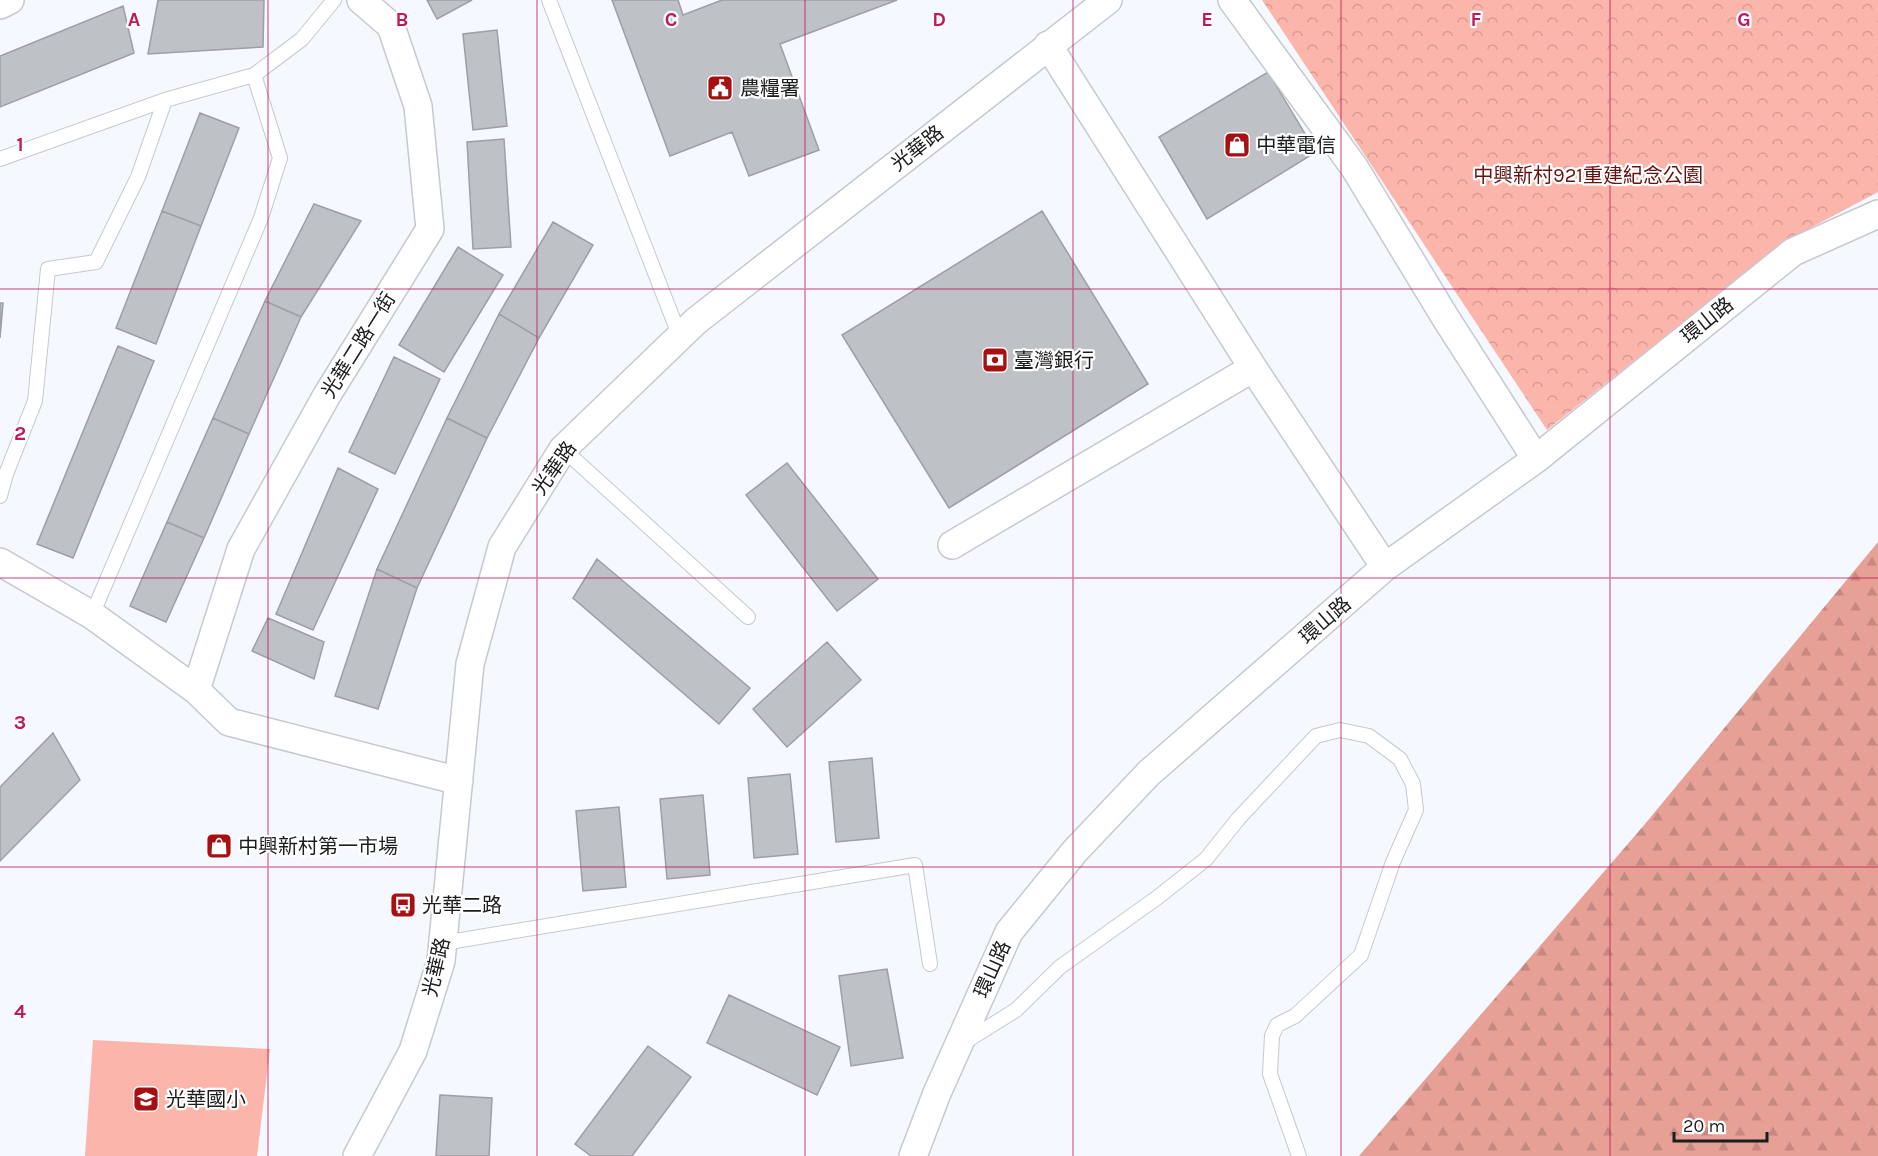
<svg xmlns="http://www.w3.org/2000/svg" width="1878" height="1156" font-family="Karla,'Noto Sans TC',sans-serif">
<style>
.forest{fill:url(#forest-firs)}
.park{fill:url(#park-crowns)}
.garden{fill:#fcb5ab}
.building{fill:#bec1c6;stroke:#9d9fa5;stroke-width:1.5}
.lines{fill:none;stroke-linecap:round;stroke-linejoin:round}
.lane-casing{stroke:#c6c9cf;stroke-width:16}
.street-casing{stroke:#c6c9cf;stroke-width:30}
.lane{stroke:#fff;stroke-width:14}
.street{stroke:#fff;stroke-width:27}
.grid{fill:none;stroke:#c2185b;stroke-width:1.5;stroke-opacity:0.55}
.labels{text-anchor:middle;stroke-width:4.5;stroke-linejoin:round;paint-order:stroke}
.poi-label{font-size:20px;fill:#1b1c1e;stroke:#fff;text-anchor:start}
.street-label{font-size:20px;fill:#1b1c1e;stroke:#fff}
.park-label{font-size:20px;fill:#661411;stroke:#fff}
.grid-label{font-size:20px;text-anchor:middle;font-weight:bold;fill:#c2185b;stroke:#fff;stroke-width:4.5;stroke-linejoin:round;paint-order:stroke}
</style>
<defs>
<pattern id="forest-firs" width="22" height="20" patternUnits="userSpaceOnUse" patternTransform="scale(1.5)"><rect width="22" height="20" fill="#e6a096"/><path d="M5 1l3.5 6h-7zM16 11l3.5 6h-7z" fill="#c58981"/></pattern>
<pattern id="park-crowns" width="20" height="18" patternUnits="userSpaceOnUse" patternTransform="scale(1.5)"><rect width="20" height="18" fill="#fcb5ab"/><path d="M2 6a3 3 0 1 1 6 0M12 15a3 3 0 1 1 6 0" fill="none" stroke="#d79b93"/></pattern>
</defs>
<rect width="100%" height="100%" fill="#f5f8fe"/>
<path class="forest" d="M1878 542V1156H1359L1645 824Z"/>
<path class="park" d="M1262 0H1878V192L1784 242 1547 430Z"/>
<path class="garden" d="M93 1040 270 1049 257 1156H85Z"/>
<path class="building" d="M158 0H264L263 47 148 54Z
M427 0H472L437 19Z
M612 0H678L683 15 722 0H897L780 44 819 150 749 176 732 132 670 156Z
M123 6 134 53 0 107V56Z
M497 30 507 126 473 130 463 34Z
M1268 72 1316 152 1207 219 1159 137Z
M200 113 239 128 201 226 162 211Z
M504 139 511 247 473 249 467 142Z
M314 204 361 221 301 317 265 301Z
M162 211 201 226 156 344 116 328Z
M1042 211 1148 384 949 508 842 335Z
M553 222 593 245 539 338 499 314Z
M458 247 503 275 444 372 399 345Z
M265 301 301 317 249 434 213 418Z
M0 303H3L0 338Z
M499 314 539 338 487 438 447 418Z
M118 346 154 361 73 558 37 544Z
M394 357 440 379 395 474 349 452Z
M213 418 249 434 204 538 167 522Z
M447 418 487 438 417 588 377 569Z
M787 463 878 579 837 611 746 495Z
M338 468 378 489 313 630 276 614Z
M167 522 204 538 166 622 130 606Z
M597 559 750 688 719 724 573 598Z
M377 569 417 588 378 709 335 696Z
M268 618 324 642 314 679 252 651Z
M827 642 861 680 787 747 753 709Z
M53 733 80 780 0 861V787Z
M872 758 879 838 836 842 829 762Z
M790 774 798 854 754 858 748 778Z
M703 795 710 875 667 879 660 799Z
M619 807 626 887 583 891 576 811Z
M887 969 903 1058 851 1066 839 976Z
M729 995 840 1047 817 1095 707 1043Z
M648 1046 691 1077 632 1156H591L575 1144Z
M440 1095 492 1098 489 1156H436Z"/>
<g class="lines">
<defs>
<path id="lane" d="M549 0 680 337
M0 159 165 100 254 75 302 39 334 0
M563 449 748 617
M0 496 6 474 35 401 48 269 96 262 138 177 165 100
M92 615 261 218 280 158 254 75
M443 943 915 865 930 964
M963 1043 1016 1010 1060 967 1158 897 1206 859 1239 818 1316 736 1340 730 1369 736 1400 759 1413 784 1416 810 1393 862 1361 955 1295 1016 1277 1025 1272 1036 1270 1074 1299 1156"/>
<path id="street" d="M1232 0 1354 167 1445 317 1536 459
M0 5 10 0
M1048 45 1253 368 1385 567
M952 545 1253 368
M0 562 92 615 196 690 229 722 459 781
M196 690 241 549 327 395 430 229 418 106 391 26 361 0
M357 1156 413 1051 441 961 470 664 502 547 563 449 696 321 1108 0
M913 1156 937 1093 1009 932 1075 851 1149 773 1385 567 1536 459 1793 252 1878 214"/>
</defs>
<use href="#lane" class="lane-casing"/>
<use href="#street" class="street-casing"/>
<use href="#lane" class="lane"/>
<use href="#street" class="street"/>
</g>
<path class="grid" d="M268 0V1156M537 0V1156M805 0V1156M1073 0V1156M1341 0V1156M1610 0V1156M0 289H1878M0 578H1878M0 867H1878"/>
<defs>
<symbol id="civic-square" viewBox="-11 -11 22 22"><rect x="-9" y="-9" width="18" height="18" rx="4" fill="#a61012" stroke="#fff"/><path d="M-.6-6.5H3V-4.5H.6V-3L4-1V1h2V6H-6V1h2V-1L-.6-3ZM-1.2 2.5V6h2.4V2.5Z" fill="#fff"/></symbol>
<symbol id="shop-square" viewBox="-11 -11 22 22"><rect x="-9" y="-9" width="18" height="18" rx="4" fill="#a61012" stroke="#fff"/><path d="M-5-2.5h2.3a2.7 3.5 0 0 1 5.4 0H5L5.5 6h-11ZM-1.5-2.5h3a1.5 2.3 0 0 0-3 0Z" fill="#fff"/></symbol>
<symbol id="bank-square" viewBox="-11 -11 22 22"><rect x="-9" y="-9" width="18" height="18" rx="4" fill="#a61012" stroke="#fff"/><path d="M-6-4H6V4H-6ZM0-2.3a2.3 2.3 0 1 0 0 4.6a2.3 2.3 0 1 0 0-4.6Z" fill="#fff"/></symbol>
<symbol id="bus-square" viewBox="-11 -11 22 22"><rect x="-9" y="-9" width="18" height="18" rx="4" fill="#a61012" stroke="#fff"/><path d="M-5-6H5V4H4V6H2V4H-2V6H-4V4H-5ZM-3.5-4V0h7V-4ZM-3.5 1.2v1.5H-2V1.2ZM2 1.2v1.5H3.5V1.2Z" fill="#fff"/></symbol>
<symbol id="school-square" viewBox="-11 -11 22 22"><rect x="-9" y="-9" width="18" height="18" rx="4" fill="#a61012" stroke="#fff"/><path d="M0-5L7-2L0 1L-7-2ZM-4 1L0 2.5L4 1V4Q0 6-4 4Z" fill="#fff"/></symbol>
</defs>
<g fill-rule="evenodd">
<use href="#civic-square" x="705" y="73" width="30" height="30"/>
<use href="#shop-square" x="1222" y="130" width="30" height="30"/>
<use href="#bank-square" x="980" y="345" width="30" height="30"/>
<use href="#shop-square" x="204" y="831" width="30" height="30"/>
<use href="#bus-square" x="388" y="890" width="30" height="30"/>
<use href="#school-square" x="131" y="1084" width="30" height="30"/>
</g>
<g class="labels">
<g class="poi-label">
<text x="740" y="95">農糧署</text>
<text x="1256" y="152">中華電信</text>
<text x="1014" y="367">臺灣銀行</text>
<text x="238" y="853">中興新村第一市場</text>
<text x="422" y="912">光華二路</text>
<text x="166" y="1106">光華國小</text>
</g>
<g class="street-label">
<text transform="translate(917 148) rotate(-38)" y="7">光華路</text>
<text transform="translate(1707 320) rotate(-39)" y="7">環山路</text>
<text transform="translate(358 345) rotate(-58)" y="7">光華二路一街</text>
<text transform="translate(554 468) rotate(-55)" y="7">光華路</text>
<text transform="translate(1325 620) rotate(-41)" y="7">環山路</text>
<text transform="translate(436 967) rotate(-77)" y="7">光華路</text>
<text transform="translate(992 969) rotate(-66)" y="7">環山路</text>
</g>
<g class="park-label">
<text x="1588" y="182">中興新村921重建紀念公園</text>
</g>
</g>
<g class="grid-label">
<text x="134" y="26">A</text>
<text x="402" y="26">B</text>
<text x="671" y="26">C</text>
<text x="939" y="26">D</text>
<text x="1207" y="26">E</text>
<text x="1476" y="26">F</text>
<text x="1744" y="26">G</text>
<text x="20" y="151">1</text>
<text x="20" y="440">2</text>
<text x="20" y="729">3</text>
<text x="20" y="1018">4</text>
</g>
<path d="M1674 1132v9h93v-9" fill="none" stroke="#1b1c1e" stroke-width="3"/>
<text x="1683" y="1132" font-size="18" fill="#1b1c1e" stroke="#ffffff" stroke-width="4.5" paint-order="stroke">20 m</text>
</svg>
